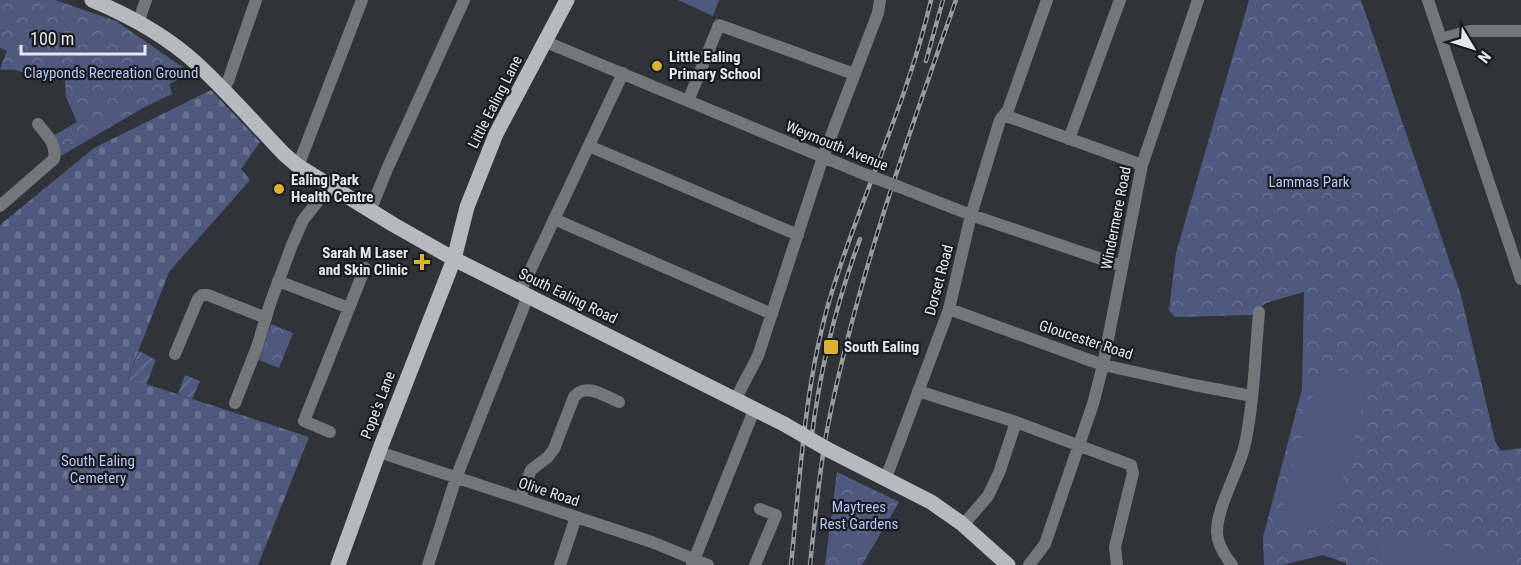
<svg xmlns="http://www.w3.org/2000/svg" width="1521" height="565" font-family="'Roboto Condensed',sans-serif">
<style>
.cemetery{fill:url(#cemetery-stones)}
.park{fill:url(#park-crowns)}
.garden{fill:url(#garden-furrows)}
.pitch{fill:#4e597d}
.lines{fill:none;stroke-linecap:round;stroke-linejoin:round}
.minor{stroke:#75767a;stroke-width:12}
.major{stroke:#b6b9c0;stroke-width:15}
.rail-casing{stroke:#979a9f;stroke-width:4.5}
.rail{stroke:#191b1e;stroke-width:2;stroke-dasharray:7;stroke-linecap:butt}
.minor-bridge{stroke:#75767a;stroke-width:12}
.major-bridge{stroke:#b6b9c0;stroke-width:15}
.poi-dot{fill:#dab333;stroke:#191b1e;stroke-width:2}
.labels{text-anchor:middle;stroke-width:4.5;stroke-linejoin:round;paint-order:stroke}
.poi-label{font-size:15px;font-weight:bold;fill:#e5e7eb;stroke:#191b1e;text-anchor:start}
.park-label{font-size:15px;fill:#b5c6fb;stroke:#191b1e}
.street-label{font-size:15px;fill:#e5e7eb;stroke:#191b1e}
</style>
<defs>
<pattern id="cemetery-stones" width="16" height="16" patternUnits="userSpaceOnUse" patternTransform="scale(1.5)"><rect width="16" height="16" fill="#4e597d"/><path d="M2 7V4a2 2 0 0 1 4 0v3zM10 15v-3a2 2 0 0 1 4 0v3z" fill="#677190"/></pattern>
<pattern id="park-crowns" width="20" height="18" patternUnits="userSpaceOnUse" patternTransform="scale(1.5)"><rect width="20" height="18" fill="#4e597d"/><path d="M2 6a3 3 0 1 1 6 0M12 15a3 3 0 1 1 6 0" fill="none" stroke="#677190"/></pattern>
<pattern id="garden-furrows" width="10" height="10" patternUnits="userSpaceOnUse" patternTransform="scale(1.5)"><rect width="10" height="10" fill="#4e597d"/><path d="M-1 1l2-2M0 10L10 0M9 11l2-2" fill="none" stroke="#677190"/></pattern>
</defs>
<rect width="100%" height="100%" fill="#30333a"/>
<path class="cemetery" d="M211 90 260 142 241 169 250 180 169 272 128 378 309 437 258 565H0V225L94 148Z"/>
<path class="park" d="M0 0H55L116 21 191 73 169 84 172 94 143 108 59 157 51 137 77 122 66 97 65 81 43 69 31 77C21 71 15 68 4 70L0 69 7 51 0 48Z
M1249 0H1361L1461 295 1495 441 1501 451 1521 448V565H1346V563L1323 555 1283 565H1264L1263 537 1302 389 1304 292 1266 303 1252 315 1175 317 1169 310 1176 253Z
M271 324 293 333 279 368 259 360Z
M837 472 899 502 862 565H825Z"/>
<path class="garden" d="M139 351 156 360 146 385 128 379Z
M185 375 200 381 192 399 178 394Z"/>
<path class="pitch" d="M678 0H719L713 16Z
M81 59 107 70 106 73 109 75 106 83 102 82 101 85 75 74 77 71 74 70 77 62 80 63Z
M1321 366 1369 380 1328 534 1279 519Z
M1386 534 1452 548 1448 565H1379Z
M1455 545 1499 554 1497 565H1451Z"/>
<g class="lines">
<path class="minor" d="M1428 0 1521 279
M138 23 146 0
M1441 39 1470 31H1521
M546 42 864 174
M222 90 228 81 256 0
M688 101 719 25 854 74
M1004 115 1008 110 1047 0
M1069 139 1120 0
M589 146 798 235
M298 166 362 0
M897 186 971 215 1122 266
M0 206 54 159C57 145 47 135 38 124
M370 211 388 167 464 0
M554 219 772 314
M278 281 349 308
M520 292 623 73
M949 309 1103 365 1194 385 1252 396
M175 354 198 299 202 295H208L266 318
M918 391 1016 422 1131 465 1133 473 1115 547 1117 565
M735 400 758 356 823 157 878 13 880 0
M235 403 257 347 271 301 292 245 303 220 330 186
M330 432 304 421 365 268
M379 452 652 542 708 565
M886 478 949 309 971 215 1000 120 1004 115 1142 165
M520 498 531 470 548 457 554 449 574 397C586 382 604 396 619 402
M963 525 988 496 999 473 1016 422
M428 565 456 478 528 296
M560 565 576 517
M692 565 754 410
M755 565 776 515 760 509
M1029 565 1045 544 1093 404 1103 365 1142 165 1198 0
M1232 565C1225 556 1217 544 1217 532 1217 506 1239 471 1245 444 1254 401 1255 356 1259 312"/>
<path class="major" d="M92 0C128 15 166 36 195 62 227 91 255 124 285 155L298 166 394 225 454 259 784 424
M827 449 931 502 961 523 1008 565
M338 565 381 446 454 259 467 207 496 134 567 0"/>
<defs>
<path id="rail" d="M926 61 943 0
M811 443C819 374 836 304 860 239
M791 565C801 468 805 372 836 279 866 186 909 96 931 0
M810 565C815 519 819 471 828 425 857 279 907 140 956 0"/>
</defs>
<use href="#rail" class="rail-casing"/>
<use href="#rail" class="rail"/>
<path class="minor-bridge" d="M864 174 897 186"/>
<path class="major-bridge" d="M784 424 827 449"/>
</g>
<g class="poi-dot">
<circle cx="657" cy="66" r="6"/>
<circle cx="279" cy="189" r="6"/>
<path d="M419 253h6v6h6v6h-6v6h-6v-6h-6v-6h6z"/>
<rect x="823" y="339" width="16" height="16" rx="3"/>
</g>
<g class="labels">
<g class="poi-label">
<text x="669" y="62">Little Ealing<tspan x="669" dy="17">Primary School</tspan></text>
<text x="291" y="185">Ealing Park<tspan x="291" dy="17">Health Centre</tspan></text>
<text x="408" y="258" text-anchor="end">Sarah M Laser<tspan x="408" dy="17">and Skin Clinic</tspan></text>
<text x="844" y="352">South Ealing</text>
</g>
<g class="park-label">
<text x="111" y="78">Clayponds Recreation Ground</text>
<text x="1309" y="187">Lammas Park</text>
<text x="98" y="466">South Ealing<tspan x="98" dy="17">Cemetery</tspan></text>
<text x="859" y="512">Maytrees<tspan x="859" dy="17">Rest Gardens</tspan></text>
</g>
<g class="street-label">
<text transform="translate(495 102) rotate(-63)" y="5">Little Ealing Lane</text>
<text transform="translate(837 146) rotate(22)" y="5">Weymouth Avenue</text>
<text transform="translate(1116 218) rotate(-79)" y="5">Windermere Road</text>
<text transform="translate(939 280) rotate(-75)" y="5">Dorset Road</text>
<text transform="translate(568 296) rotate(26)" y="5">South Ealing Road</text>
<text transform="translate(1086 340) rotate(18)" y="5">Gloucester Road</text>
<text transform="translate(378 405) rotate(-69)" y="5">Pope's Lane</text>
<text transform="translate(549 492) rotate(18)" y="5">Olive Road</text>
</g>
</g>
<g transform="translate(1473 48) rotate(128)" stroke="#191b1e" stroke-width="4.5" paint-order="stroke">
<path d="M0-4.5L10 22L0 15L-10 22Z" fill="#e5e7eb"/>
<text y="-9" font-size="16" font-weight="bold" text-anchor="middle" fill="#e5e7eb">N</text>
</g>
<path d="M21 45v9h124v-9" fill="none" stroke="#e5e7eb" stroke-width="3"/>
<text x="30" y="45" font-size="18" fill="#e5e7eb" stroke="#191b1e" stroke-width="4.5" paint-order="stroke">100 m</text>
</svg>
